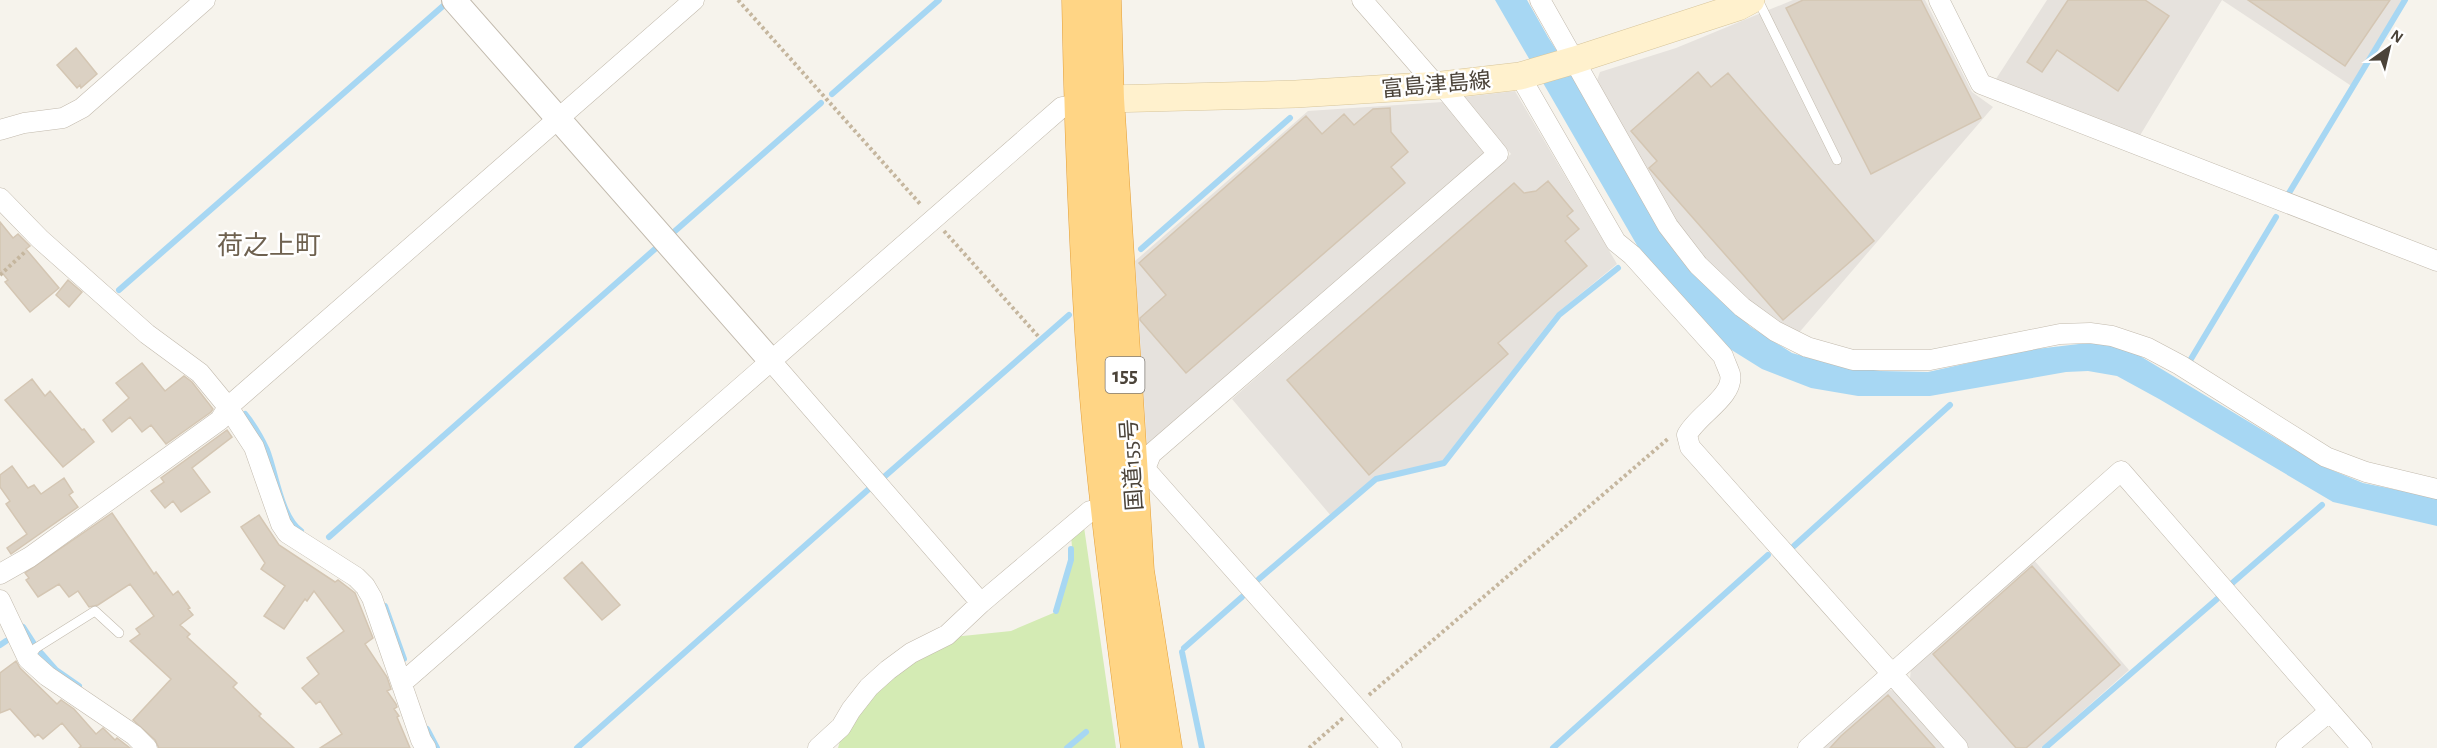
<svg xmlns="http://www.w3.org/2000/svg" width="2437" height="748" font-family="'Alegreya Sans','Noto Sans JP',sans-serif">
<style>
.industrial{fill:#e6e2dd}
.green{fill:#d4ebb4}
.water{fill:#a7d7f3}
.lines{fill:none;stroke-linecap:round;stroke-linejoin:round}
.stream{stroke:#a7d7f3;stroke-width:6}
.building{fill:#dbd1c3;stroke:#d4c6b3;stroke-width:1.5}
.service-casing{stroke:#c2baad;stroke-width:10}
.minor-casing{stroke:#c2baad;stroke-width:21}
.tertiary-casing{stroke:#c2baad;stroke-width:26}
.secondary-casing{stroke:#d7c59b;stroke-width:28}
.trunk-casing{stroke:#e39f39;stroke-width:33}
.path{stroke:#c5b69e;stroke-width:4;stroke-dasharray:3 3;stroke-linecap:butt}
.service{stroke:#fff;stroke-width:9}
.minor{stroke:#fff;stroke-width:20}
.tertiary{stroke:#fff;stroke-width:24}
.secondary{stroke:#fff1cd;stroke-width:27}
.trunk{stroke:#ffd585;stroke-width:32}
.labels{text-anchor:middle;stroke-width:5;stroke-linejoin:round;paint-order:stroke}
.shield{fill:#fff;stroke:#817b74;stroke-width:1.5}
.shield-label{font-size:21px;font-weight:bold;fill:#4b4339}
.street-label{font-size:22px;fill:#4b4339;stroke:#fff}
.quarter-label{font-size:26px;fill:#6e614f;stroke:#fff}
</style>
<rect width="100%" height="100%" fill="#f6f3ec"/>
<path class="industrial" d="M1793 0H1925L1972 92 1993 107 1797 335 1743 302 1671 221 1595 86 1600 72 1676 48Z
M2047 0H2222L2139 137 1996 79Z
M2222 0H2405L2353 87Z
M1515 91 1617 264 1556 314 1442 461 1376 478 1332 517 1232 399 1511 154 1464 97Z
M1443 102 1485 152 1147 447 1135 261 1308 111Z
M2033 559 2129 670 2041 748H1967L1910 680 1911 667Z
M1884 689 1896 691 1945 748H1817Z"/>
<path class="green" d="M1084 527 1116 748H838L842 734 880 684 953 637 1011 631 1058 611 1073 559 1071 535Z"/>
<path class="water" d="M1495 0H1527L1548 37 1710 290 1751 327 1792 353 1824 362 1880 371 1928 372 2027 350 2096 342 2128 350 2140 356 2322 466 2363 483 2437 498V526L2333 502 2159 399 2117 376 2088 371 2066 372 1930 396H1858L1811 388 1762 369 1730 349 1689 308 1638 247Z"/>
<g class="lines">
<path class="stream" d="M832 94 939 0
M2289 193 2405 0
M675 231 821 103
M1141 249 1290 118
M119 290 443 6
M2188 364 2276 217
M245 414C254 425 261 437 267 450 276 473 281 517 301 531
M884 477 1069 315
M329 537 655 249
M1794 546 1950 405
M1259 579 1376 479 1444 463 1559 315 1618 268
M2230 585 2322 505
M385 606 404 659
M1056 611 1071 560V549
M23 627 34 644
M0 645 6 641
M1184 648 1242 597
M1182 652 1202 748
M41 653 56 670 79 686
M427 729 437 748
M577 748 870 488
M1067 748 1086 732
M1553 748 1768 555
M2045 748 2217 599"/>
</g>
<path class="building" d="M1803 0H1921L1981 118 1871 174 1786 8Z
M2068 0H2145L2169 16 2118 91 2057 50 2042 72 2027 62Z
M2248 0H2390L2345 66Z
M76 48 97 74 81 88 80 85 77 88 57 65Z
M1698 72 1711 87 1728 73 1874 241 1783 320 1649 168 1657 161 1631 131Z
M1390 108 1391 132 1408 152 1391 167 1405 183 1186 373 1140 320V318L1166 295 1139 263 1306 116 1322 134 1344 114 1354 125 1373 109Z
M1548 181 1573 211 1567 216 1579 229 1565 241 1587 266 1498 343 1508 354 1369 475 1287 380 1514 183 1524 193 1536 191Z
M0 222 13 238 18 234 30 246 26 249 59 288 30 312 5 282 8 280 0 270Z
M68 280 82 292 69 307 56 295Z
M142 363 165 391 184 376 192 382 213 409 211 412 166 444 151 425 142 432 130 417 112 432 103 420 129 398 116 383Z
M32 379 45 396 50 391 82 430 84 429 94 442 63 467 5 400Z
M227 430 232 437 192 468 210 492 181 512 173 501 165 508 151 491 164 482 161 478Z
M12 466 28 488 34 485 41 494 64 478 73 492 69 495 78 507 11 554 7 548 27 534 6 504 10 501 0 487V475Z
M112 513 154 574 156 572 173 595 178 591 190 608 188 609 193 615 180 625 190 634 187 637 237 683 233 687 261 714 259 716 294 748H159L155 740 133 720 171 679 130 641 140 634 136 629 154 616 130 584 98 605 89 607 78 591 69 597 59 584 38 597 26 580 29 578 25 573Z
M259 515 279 545 335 582 338 580 355 593 373 638 365 644 387 677 391 689 387 691 396 704 397 707 394 709 399 716 397 717 410 748H320L342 734 320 701 316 704 302 688 319 674 307 658 344 631 314 591 307 601 305 599 284 629 264 616 285 586 261 569 265 563 241 527Z
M582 562 620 605 602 620 564 578Z
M2032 566 2120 665 2026 748H2016L1933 654Z
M16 661 20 668 57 704 61 700 74 709 96 734 103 728 115 740 117 738 130 748H79L81 746 62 723 43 739 38 734 35 737 10 709 0 713V673Z
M1888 695 1935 748H1830L1841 736Z"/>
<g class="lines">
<defs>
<path id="service" d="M1758 0 1837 160
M28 659 36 648 95 611 119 633"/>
<path id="minor" d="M1362 0 1436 85
M1540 0 1668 226 1698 265 1742 307 1775 331 1807 347 1853 360H1930L2060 334 2090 333 2112 336 2148 348 2180 365 2326 457 2366 472 2437 489
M1939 0 1981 84 2437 261
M1520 76 1616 242 1632 255 1723 356C1725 362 1728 368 1730 374 1735 396 1697 415 1687 435L1690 447 1958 748
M0 130 24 123 63 118 82 108 205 0
M0 198 40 239 147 334 200 373 228 407 254 447 281 524 287 533 356 577 365 586 372 598 421 740 426 748
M771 361 981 603
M1133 468 1145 469 1392 748
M1145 469 1151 454 1498 154 1442 85
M0 574 30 557 220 420 228 407 694 0
M0 600 28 659 47 676 134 735 147 748
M402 683 1062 107 1092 102
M818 748 841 727 851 710 869 687 888 670 911 653 947 635 981 603 1090 511 1107 510
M1808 748 2121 471 2362 748
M2286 748 2330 711"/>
<path id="tertiary" d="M454 0 771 361"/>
<path id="secondary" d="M1108 99 1296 94 1442 85 1520 76 1575 60 1738 7 1751 0"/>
<path id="trunk" d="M1078 0C1080 111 1084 221 1091 332 1100 471 1119 610 1137 748
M1105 0 1108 99 1138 571 1166 748"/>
</defs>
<use href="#service" class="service-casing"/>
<use href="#minor" class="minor-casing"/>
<use href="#tertiary" class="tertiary-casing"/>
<use href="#secondary" class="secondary-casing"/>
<use href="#trunk" class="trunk-casing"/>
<path class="path" d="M738 0 921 205
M944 231 1038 336
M0 275 26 251
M1369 695 1669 438
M1309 748 1343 718"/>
<use href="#service" class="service"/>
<use href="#minor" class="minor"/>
<use href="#tertiary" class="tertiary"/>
<use href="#secondary" class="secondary"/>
<use href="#trunk" class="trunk"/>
</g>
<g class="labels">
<rect class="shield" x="1105.5" y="357" width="39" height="36" rx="4.5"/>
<g class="shield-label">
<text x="1125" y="382">155</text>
</g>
<g class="street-label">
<text transform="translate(1436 84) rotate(-5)" y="8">富島津島線</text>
<text transform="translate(1131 465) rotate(-94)" y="8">国道155号</text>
</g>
<g class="quarter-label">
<text x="269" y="254">荷之上町</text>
</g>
</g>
<g transform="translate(2389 48) rotate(34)" stroke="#ffffff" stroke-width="4.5" paint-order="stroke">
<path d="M0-4.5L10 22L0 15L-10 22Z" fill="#4b4339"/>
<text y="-9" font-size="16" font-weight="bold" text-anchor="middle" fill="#4b4339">N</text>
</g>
</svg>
